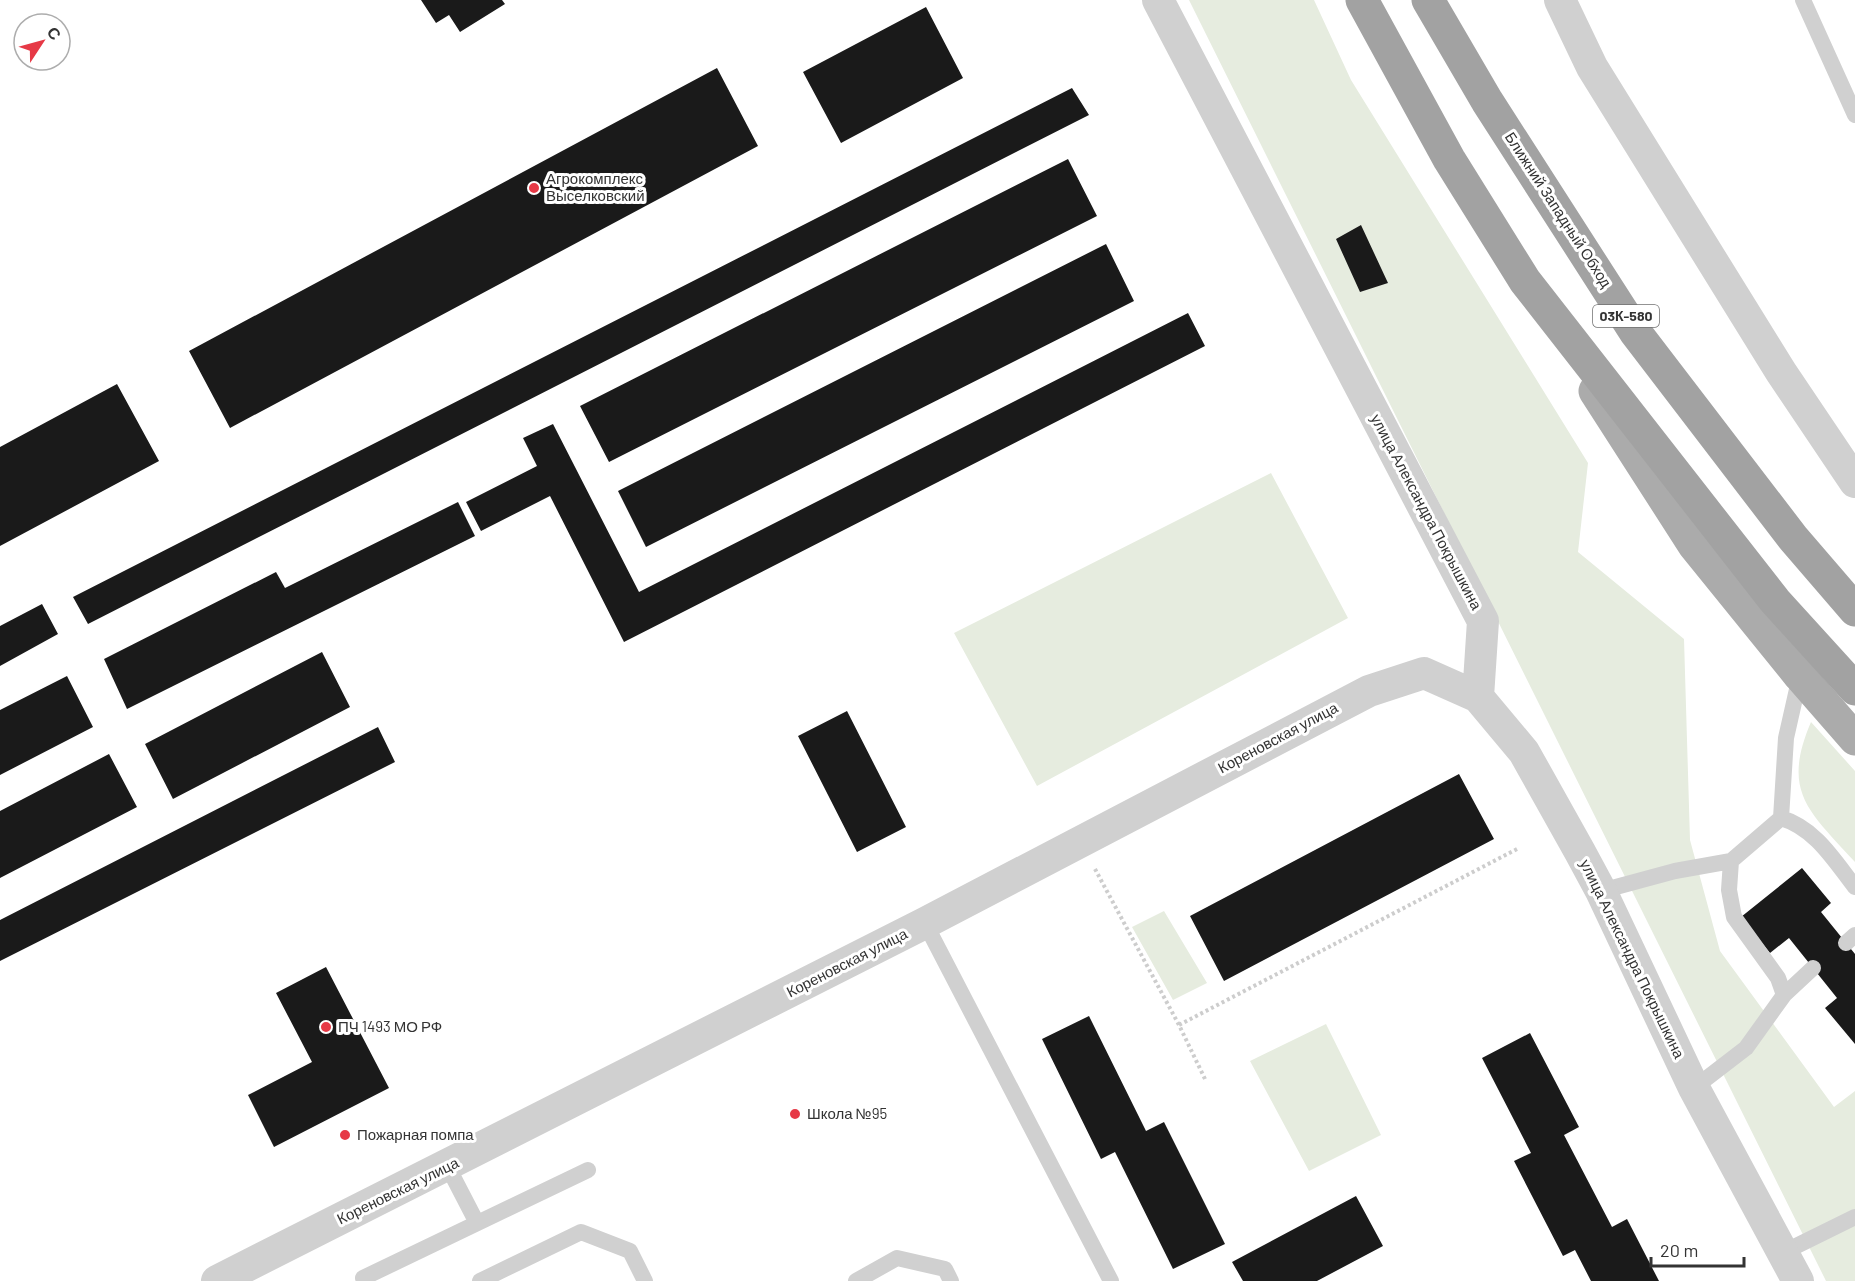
<svg xmlns="http://www.w3.org/2000/svg" width="1855" height="1281" font-family="Barlow,sans-serif">
<style>
.green{fill:#e6ecdf}
.building{fill:#1a1a1a}
.lines{fill:none;stroke-linecap:round;stroke-linejoin:round}
.path{stroke:#cdcdcd;stroke-width:4;stroke-dasharray:3 3;stroke-linecap:butt}
.service{stroke:#d0d0d0;stroke-width:16}
.minor{stroke:#d0d0d0;stroke-width:32}
.primary{stroke:#ababab;stroke-width:33}
.trunk{stroke:#a2a2a2;stroke-width:33}
.poi-dot{fill:#e63946;stroke:#fff;stroke-width:2}
.labels{text-anchor:middle;stroke-width:6;stroke-linejoin:round;paint-order:stroke}
.shield{fill:#fff;stroke:#707070;stroke-width:1.5}
.shield-label{font-size:14px;font-weight:bold;fill:#333}
.poi-label{font-size:15px;fill:#333;stroke:#fff;text-anchor:start}
.street-label{font-size:15px;fill:#333;stroke:#fff}
</style>
<rect width="100%" height="100%" fill="#fff"/>
<path class="green" d="M1189 0H1314L1351 80 1588 463 1578 552 1684 639 1690 840 1720 951 1834 1107 1855 1091V1281H1826Z
M1271 473 1348 618 1037 786 954 633Z
M1811 722 1855 771V862C1809 811 1781 792 1811 722Z
M1164 911 1207 983 1173 1000 1132 927Z
M1326 1024 1381 1135 1309 1171 1250 1061Z"/>
<path class="building" d="M421 0H502L505 4 460 32 449 15 436 23Z
M926 7 963 78 841 143 803 72Z
M717 68 758 146 230 428 189 351Z
M1072 88 1089 115 88 624 73 597Z
M1068 159 1097 216 609 462 580 406Z
M1361 225 1388 283 1360 292 1336 239Z
M1106 244 1134 301 646 547 618 491Z
M1188 313 1205 346 624 642 550 496 481 531 466 502 537 466 523 438 553 424 639 592Z
M117 384 159 461 0 546V447Z
M458 502 475 536 127 709 104 659 276 572 285 588Z
M42 604 58 634 0 666V626Z
M322 652 350 707 173 799 145 744Z
M67 676 93 727 0 775V710Z
M847 711 906 827 857 852 798 736Z
M378 727 395 762 0 961V920Z
M109 754 137 807 0 878V811Z
M1459 774 1494 839 1224 981 1190 916Z
M1802 868 1831 903 1821 912 1855 954V1044L1825 1008 1837 998 1789 938 1770 953 1741 917Z
M326 967 389 1088 274 1147 248 1095 312 1062 276 993Z
M1089 1016 1146 1131 1164 1122 1225 1244 1173 1269 1115 1152 1101 1159 1042 1039Z
M1530 1033 1579 1127 1564 1135 1612 1227 1627 1219 1659 1281H1591L1575 1250 1563 1256 1514 1161 1531 1153 1482 1058Z
M1356 1196 1383 1246 1317 1281H1243L1232 1262Z"/>
<g class="lines">
<path class="path" d="M1095 869 1179 1025
M1205 1079 1179 1025 1519 848"/>
<path class="service" d="M1803 0 1855 115
M1781 818 1786 738 1800 676
M1731 861 1729 890 1734 917 1778 978 1784 995
M1601 891 1675 871 1731 861 1781 818C1815 828 1834 860 1855 887
M925 923 1111 1281
M1846 943 1855 935
M1694 1088 1746 1048 1784 995 1813 968
M448 1167 477 1223
M1782 1253 1855 1217
M363 1278 588 1170
M480 1281 581 1232 630 1251 645 1281
M856 1281 897 1258 945 1269 951 1281"/>
<path class="minor" d="M1158 0 1483 621 1478 697 1524 752 1580 852 1601 891 1694 1088 1798 1281
M1560 0 1592 67 1781 372 1855 482
M217 1281 925 923 1369 691 1424 673 1478 697"/>
<path class="primary" d="M1595 391 1694 545 1800 676 1855 739"/>
<path class="trunk" d="M1362 0 1449 159 1525 281 1775 601 1855 689
M1428 0 1487 101 1636 333 1793 538 1855 610"/>
</g>
<g class="poi-dot">
<circle cx="534" cy="188" r="6"/>
<circle cx="326" cy="1027" r="6"/>
<circle cx="795" cy="1114" r="6"/>
<circle cx="345" cy="1135" r="6"/>
</g>
<g class="labels">
<rect class="shield" x="1593" y="305" width="66" height="22" rx="4.5"/>
<g class="shield-label">
<text x="1626" y="321">03К-580</text>
</g>
<g class="poi-label">
<text x="546" y="184">Агрокомплекс<tspan x="546" dy="17">Выселковский</tspan></text>
<text x="338" y="1032">ПЧ 1493 МО РФ</text>
<text x="807" y="1119">Школа №95</text>
<text x="357" y="1140">Пожарная помпа</text>
</g>
<g class="street-label">
<text transform="translate(1558 210) rotate(57)" y="5">Ближний Западный Обход</text>
<text transform="translate(1426 512) rotate(62)" y="5">улица Александра Покрышкина</text>
<text transform="translate(1278 738) rotate(-28)" y="5">Кореновская улица</text>
<text transform="translate(1632 959) rotate(64)" y="5">улица Александра Покрышкина</text>
<text transform="translate(847 963) rotate(-27)" y="5">Кореновская улица</text>
<text transform="translate(398 1191) rotate(-26)" y="5">Кореновская улица</text>
</g>
</g>
<g transform="translate(42 42) rotate(54)"><circle r="28" fill="#ffffff" stroke="#adadad" stroke-width="1.5"/>
<path d="M0-4.5L10 22L0 15L-10 22Z" fill="#e63946"/>
<text y="-9" font-size="16" font-weight="bold" text-anchor="middle" fill="#333333">С</text>
</g>
<path d="M1651 1257v9h93v-9" fill="none" stroke="#333333" stroke-width="3"/>
<text x="1660" y="1257" font-size="18" fill="#333333" stroke="#ffffff" stroke-width="4.5" paint-order="stroke">20 m</text>
</svg>
